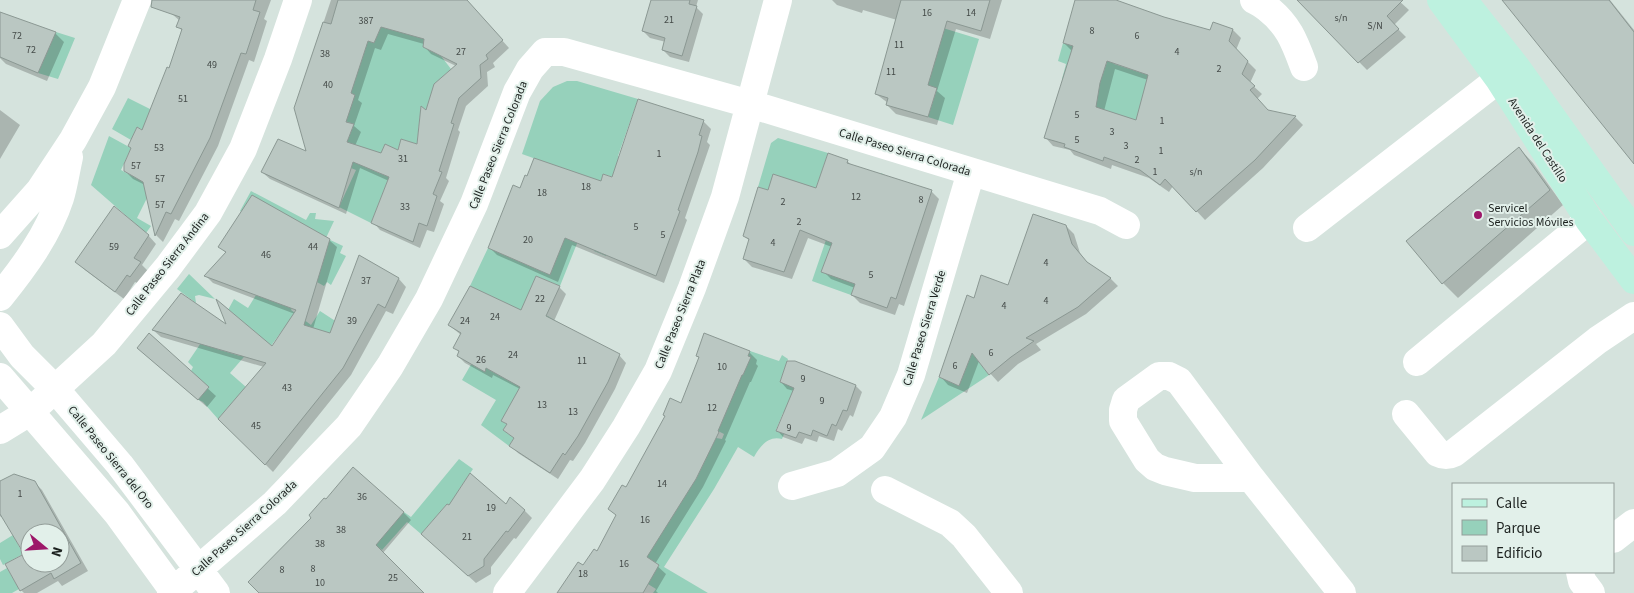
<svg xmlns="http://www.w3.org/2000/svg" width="1634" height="593" font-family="'Source Sans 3',sans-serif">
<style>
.green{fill:#96d1bb}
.shadow{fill:#0003;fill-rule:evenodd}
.building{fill:#bac7c2;stroke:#8b9893;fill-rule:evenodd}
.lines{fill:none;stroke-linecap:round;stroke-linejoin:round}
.minor{stroke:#fff;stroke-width:28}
.major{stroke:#bdf1df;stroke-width:28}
.poi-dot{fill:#9d1869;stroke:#e2f0ea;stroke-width:2}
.labels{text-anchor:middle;stroke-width:4;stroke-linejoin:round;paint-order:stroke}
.number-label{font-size:10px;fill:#444a48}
.street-label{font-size:12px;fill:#1c211f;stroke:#e2f0ea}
.poi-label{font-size:12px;fill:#1c211f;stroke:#e2f0ea;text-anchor:start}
</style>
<rect width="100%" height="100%" fill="#d5e3dd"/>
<path class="green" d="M897 14 979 39 953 125 928 117 937 89 928 85Z
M427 17 423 47 441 56 451 69 440 79 458 99 426 110 421 107 417 144 401 139 398 150 385 145 374 171 389 177 371 223 339 207 356 170 338 163 345 154 350 143 347 142 354 124 342 120 351 93 345 34 374 43 381 27 392 30Z
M56 32 75 38 58 79 38 73Z
M1063 43 1085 50 1103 74 1111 50 1116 52 1114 64 1145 74 1163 77 1135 124 1096 107 1082 84 1062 79 1066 64 1058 61Z
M567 81H577L638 99 618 156 624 158 617 178 603 174 601 182 622 211 606 256 594 251 599 237 584 226 560 286 536 276 521 311 470 286 488 248 550 275 568 230 600 182 522 154 540 101 553 87Z
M128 98 160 114 151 134 137 127 131 140 112 129Z
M109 136 131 148 121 170 147 184 148 196 137 218 151 226 146 233 91 185Z
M778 138 828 153 816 188 859 248 881 173 885 175 877 203 847 281 855 284 851 295 812 281 827 237 768 190 758 187 771 143Z
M251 191 306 220 310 213H316L315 219 334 221 326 238 343 246 340 253 346 256 331 285 327 282 324 286 308 277 291 310 311 325 320 311 343 326 331 345 284 328 268 350 256 343 230 373 246 387 218 419 203 402 197 399C200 385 203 381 191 371L193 367 188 362 211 328 217 349 240 356 243 347 257 343 260 336 228 310 234 299 248 308 256 295 264 298 286 238 240 211Z
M189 274 215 299 199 295 195 296 196 303 177 289Z
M546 315 564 326 502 421 507 424 503 430 514 438 509 446 481 425 496 400 462 380 473 361 475 363 474 366 484 371 486 368 502 377Z
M750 351 779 361 782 355 788 359 780 382 798 389 789 415 783 413 776 430 784 434 782 439C769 435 760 446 754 457L738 447 714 489 664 567 708 593H653L656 589 648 584 659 565 641 553 696 479 716 438 722 439 724 434 718 431 740 374 743 375 750 357 748 356Z
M972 353 989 375 921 420 939 377 959 386Z
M459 459 473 469 458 491 465 500 456 511 447 504 421 534 407 522 382 550 370 540 387 531 404 512 411 517Z
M13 535 23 554 3 565 0 559V543Z
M7 568 19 589 12 593H0V572Z"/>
<path class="shadow" d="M177 0H271L264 19 267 21 254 62 249 60 218 146 179 221 175 219 163 242 156 235 145 185 133 179 125 171 169 69 182 31 178 26 180 21 172 14Z
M331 0H466L509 48 493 63 495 67 487 72 488 86 466 106 458 130 460 132 446 178 449 181 440 201 444 204 434 232 427 230 420 248 380 230 373 222 389 181 360 168 346 214 270 179 262 172 308 154 295 108ZM388 34 424 44V46L431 54 456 66 427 112 418 146 382 154 355 146 361 132 354 126 362 103 358 100 375 48 381 50Z
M652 0H698L696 7 703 14 689 62 670 57 663 50 666 42 650 38 643 31Z
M832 0H1002L990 39 956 29 937 91 945 98 937 125 896 114 887 105 888 103 876 94 897 20 863 10 862 13 837 5Z
M1076 0H1112L1163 18 1211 32 1233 30 1241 38 1236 50 1256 70 1250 83 1262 94 1257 99 1268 111 1295 117 1303 125 1263 168 1205 220 1173 186 1169 192 1149 178 1112 165 1111 169 1074 155 1070 150 1053 146 1045 137 1073 52 1064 43ZM1115 69 1148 80 1137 122 1104 111Z
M1298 0H1398L1409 10 1394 25 1406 37 1367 70Z
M1503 0H1610L1634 30V162Z
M0 24 55 33 64 42 47 81 6 64 0 58Z
M0 110 20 125 0 159Z
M703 121 711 129 707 142 710 145 685 218 687 220 664 283 572 245 558 282 497 255 489 247 521 190 602 182 613 178Z
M1519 148 1533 163 1563 205 1458 298 1443 283Z
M847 161 853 166 931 191 939 199 904 306 899 304 895 315 860 303 852 295 855 288 831 279 823 271 832 247 808 238 792 279 752 267 744 259 750 241 744 236 769 192 817 190Z
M1066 226 1074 234 1080 253 1089 265 1111 279 1118 286 1086 314 1036 344 1041 350 1018 364 998 382 979 361 967 393 948 385 941 377 975 299 1009 286Z
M148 235 156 244 142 265 148 271 139 284 135 282 124 299 85 270 77 262Z
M329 240 337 247 313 329 330 335 399 279 406 287 393 314 386 311 351 375 273 472 220 419 264 367 161 337 153 330 229 328 272 347 295 314 213 283 206 276 226 253 220 247Z
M559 287 566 294 554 321 619 355 626 363 615 389 585 443 573 461 570 460 558 479 518 453 511 445 515 439 505 430 508 425 503 420 520 389 493 375 492 378 465 363 458 356 460 353 454 347 461 335 449 325 522 312Z
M149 335 216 396 207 407 147 356Z
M749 352 757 360 756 364 758 366 751 382H750L725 440 726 441 703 487 655 564 666 574 656 591 658 593H559L597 552 617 516 609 508 627 489 681 405 700 359 697 356Z
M795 363 856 386 862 392 853 417 850 415 842 431 838 429 834 441 819 436 817 442 805 438 802 444 783 437 777 430 794 391 787 389 781 382Z
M0 482H34L42 490 88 571 62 586 58 581 37 593H24L21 590 25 554 2 515 0 517ZM30 533H60V563H30Z
M506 505 524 510 532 518 516 539 514 538 491 567V574L476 583 430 541 449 507Z
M403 512 411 520 383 553 422 593H258Z"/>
<path class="building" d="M152 0H256L253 10 260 12 246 54 241 53 210 138 171 214 166 212 155 236 143 182 124 171V164L131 148 128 146 137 127 142 130 167 67 169 68 182 29 176 27 180 17 151 7Z
M338 0H467L503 40 486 55 488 59 480 65 481 78 459 98 451 123 454 124 439 171 442 172 433 194 437 196 427 226 419 223 413 242 371 223 389 177 353 162 339 208 261 172 278 139 306 151 294 108 323 22 331 24ZM381 27 424 39 423 47 457 64 434 84 426 110 421 106 417 144 401 139 398 150 385 144 381 153 347 142 354 124 346 122 355 95 351 93 368 41 374 43Z
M651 0H690L689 4 697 6 682 56 662 50 665 38 642 31Z
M901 0H990L981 31 947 21 928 85 937 88 928 117 886 105 888 98 875 94Z
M1075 0H1116L1164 17 1210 30 1213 22 1233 29 1229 41 1248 61 1242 74 1255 86 1250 90 1268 110 1296 116 1255 160 1196 212 1165 179 1160 185 1140 170 1104 157 1103 161 1064 147 1065 144 1044 138 1073 46 1063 43ZM1107 61 1148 75 1136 120 1096 107 1100 83Z
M1297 0H1403L1387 16 1399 29 1358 63Z
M1502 0H1609L1634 32V164Z
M0 12 56 32 38 73 0 57Z
M638 99 704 120 699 135 702 136 698 152 678 210 680 211 656 276 565 238 550 275 488 248 513 185 520 188 525 175 527 176 534 158 601 181 603 174 612 177Z
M1519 147 1550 190 1442 284 1406 241Z
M828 153 848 160 847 163 932 190 896 299 891 297 887 308 851 295 855 284 821 272 832 243 800 230 784 272 743 259 749 239 743 236 758 187 768 190 773 174 816 188Z
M252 195 330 239 304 325 330 333 359 255 399 278 385 308 378 304 343 368 265 465 218 419 266 363 152 330 181 293 226 324 216 299 272 346 296 310 204 276 226 252 218 247Z
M114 206 149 235 134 258 141 262 130 277 127 275 115 292 75 262Z
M1033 214 1066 225 1072 244 1087 262 1111 278 1078 307 1026 338 1034 341 1011 357 989 375 972 353 959 386 939 377 967 295 974 298 981 275 1008 285Z
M536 276 560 286 546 316 620 354 608 382 578 436 565 455 563 453 550 473 509 446 514 438 503 430 507 424 501 421 520 387 486 368 485 372 457 356 459 351 453 348 461 333 448 325 470 286 521 310Z
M149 333 209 387 198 400 137 348Z
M704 333 750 351 748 356 751 357 743 375H742L718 431 719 432 696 479 647 557 659 565 643 593H557L578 562 583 565 594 549 597 551 616 515 608 509 622 485 626 487 665 416 663 415 670 398 681 403 699 357 696 356Z
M787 361H795L856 385 847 411 843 410 836 426 832 424 827 436 813 430 811 436 799 432 796 438 776 431 794 388 780 382Z
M353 467 404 512 376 545 424 593H259L248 582 311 518 309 515 324 498 326 499Z
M470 473 506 504 510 497 525 510 508 532 506 531 484 559V566L468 576 421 534 447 504 449 505Z
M14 474 35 481 81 563 54 579 51 573 20 591 5 564 24 554 0 514V481ZM30 533H60V563H30Z"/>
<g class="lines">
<path class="minor" d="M1254 0C1259 2 1263 5 1267 8 1289 25 1295 43 1304 67
M1307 228 1499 79
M0 235 40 190 73 140 102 87 137 0
M0 297C24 267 48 235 60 198 64 185 66 170 69 157
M0 326 22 356 56 390 120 465 216 593
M1417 362 1589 220
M0 377 117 513 175 593
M1406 414 1438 453C1444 456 1448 456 1454 453L1598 340 1634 316
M0 430 31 411 104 344 168 267 208 213 243 149 278 59 298 0
M1251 478H1195L1165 471 1155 467 1147 460 1123 421V410L1126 400 1159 376H1169L1179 381 1251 478 1342 593
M792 486 837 473 872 448 893 417 911 375 971 172
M885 490 950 523 964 536 1009 593
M1613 539 1634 523
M1580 572 1582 581 1591 593
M171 593 275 503 349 426 390 366 429 299 474 204 517 92 530 69 545 52H564L750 104 1100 211 1126 225
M507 593 592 480 626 427 658 371 692 288 725 197 778 0"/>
<path class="major" d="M1441 0 1499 79 1589 220 1634 280
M1463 0 1516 67 1634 232"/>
</g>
<circle class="poi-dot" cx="1478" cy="215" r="5"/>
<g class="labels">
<g class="number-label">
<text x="927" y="16">16</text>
<text x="971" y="16">14</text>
<text x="1341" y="21">s/n</text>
<text x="669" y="23">21</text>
<text x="366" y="24">387</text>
<text x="1375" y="29">S/N</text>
<text x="1092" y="34">8</text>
<text x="17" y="39">72</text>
<text x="1137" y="39">6</text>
<text x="899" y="48">11</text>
<text x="31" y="53">72</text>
<text x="461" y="55">27</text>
<text x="1177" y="55">4</text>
<text x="325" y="57">38</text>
<text x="212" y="68">49</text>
<text x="1219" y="72">2</text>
<text x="891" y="75">11</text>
<text x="328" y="88">40</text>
<text x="183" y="102">51</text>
<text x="1077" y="118">5</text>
<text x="1162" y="124">1</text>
<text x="1112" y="135">3</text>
<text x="1077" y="143">5</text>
<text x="1126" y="149">3</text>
<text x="159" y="151">53</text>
<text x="1161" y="154">1</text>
<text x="659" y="157">1</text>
<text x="403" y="162">31</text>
<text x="1137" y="163">2</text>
<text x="136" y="169">57</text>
<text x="1155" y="175">1</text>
<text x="1196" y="175">s/n</text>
<text x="160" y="182">57</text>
<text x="586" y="190">18</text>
<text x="542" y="196">18</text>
<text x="856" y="200">12</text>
<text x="921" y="203">8</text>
<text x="783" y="205">2</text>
<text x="160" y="208">57</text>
<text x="405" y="210">33</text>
<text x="799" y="225">2</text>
<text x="636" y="230">5</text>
<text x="663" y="238">5</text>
<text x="528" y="243">20</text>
<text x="773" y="246">4</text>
<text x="114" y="250">59</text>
<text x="313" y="250">44</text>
<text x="266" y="258">46</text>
<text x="1046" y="266">4</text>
<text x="871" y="278">5</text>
<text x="366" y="284">37</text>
<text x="540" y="302">22</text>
<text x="1046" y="304">4</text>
<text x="1004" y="309">4</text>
<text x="495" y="320">24</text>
<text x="352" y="324">39</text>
<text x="465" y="324">24</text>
<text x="991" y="356">6</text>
<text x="513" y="358">24</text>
<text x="481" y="363">26</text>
<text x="582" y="364">11</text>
<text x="955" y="369">6</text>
<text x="722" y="370">10</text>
<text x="803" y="382">9</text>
<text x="287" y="391">43</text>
<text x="822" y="404">9</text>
<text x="542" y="408">13</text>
<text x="712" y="411">12</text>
<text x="573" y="415">13</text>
<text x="256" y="429">45</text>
<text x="789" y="431">9</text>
<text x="662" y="487">14</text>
<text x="20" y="497">1</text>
<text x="362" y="500">36</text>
<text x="491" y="511">19</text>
<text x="645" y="523">16</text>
<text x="341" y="533">38</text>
<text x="467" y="540">21</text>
<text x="320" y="547">38</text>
<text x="624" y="567">16</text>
<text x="313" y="572">8</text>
<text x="282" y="573">8</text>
<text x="583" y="577">18</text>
<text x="393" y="581">25</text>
<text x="320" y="586">10</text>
</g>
<g class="street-label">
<text transform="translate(1538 140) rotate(57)" y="4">Avenida del Castillo</text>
<text transform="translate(498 145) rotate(-68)" y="4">Calle Paseo Sierra Colorada</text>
<text transform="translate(905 152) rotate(17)" y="4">Calle Paseo Sierra Colorada</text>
<text transform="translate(167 264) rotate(-52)" y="4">Calle Paseo Sierra Andina</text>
<text transform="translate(680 314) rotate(-68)" y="4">Calle Paseo Sierra Plata</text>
<text transform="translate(924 328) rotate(-73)" y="4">Calle Paseo Sierra Verde</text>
<text transform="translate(111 457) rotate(51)" y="4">Calle Paseo Sierra del Oro</text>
<text transform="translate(244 528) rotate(-42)" y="4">Calle Paseo Sierra Colorada</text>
</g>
<g class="poi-label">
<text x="1488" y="212">Servicel<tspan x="1488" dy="14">Servicios Móviles</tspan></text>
</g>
</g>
<rect x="1452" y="483" width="162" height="90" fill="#e2f0ea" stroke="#939d99"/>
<rect x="1462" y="499" width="25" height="8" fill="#bdf1df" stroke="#939d99"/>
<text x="1496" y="508" font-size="15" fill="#1c211f">Calle</text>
<rect x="1462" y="520" width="25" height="15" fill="#96d1bb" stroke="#939d99"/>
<text x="1496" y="533" font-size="15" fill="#1c211f">Parque</text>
<rect x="1462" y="546" width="25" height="15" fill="#bac7c2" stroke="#939d99"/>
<text x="1496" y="558" font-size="15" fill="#1c211f">Edificio</text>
<g transform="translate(45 548) rotate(108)"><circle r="24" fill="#e2f0ea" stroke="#939d99"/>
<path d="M0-4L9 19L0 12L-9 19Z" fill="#9d1869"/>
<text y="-8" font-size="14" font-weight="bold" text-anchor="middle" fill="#1c211f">N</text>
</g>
</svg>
